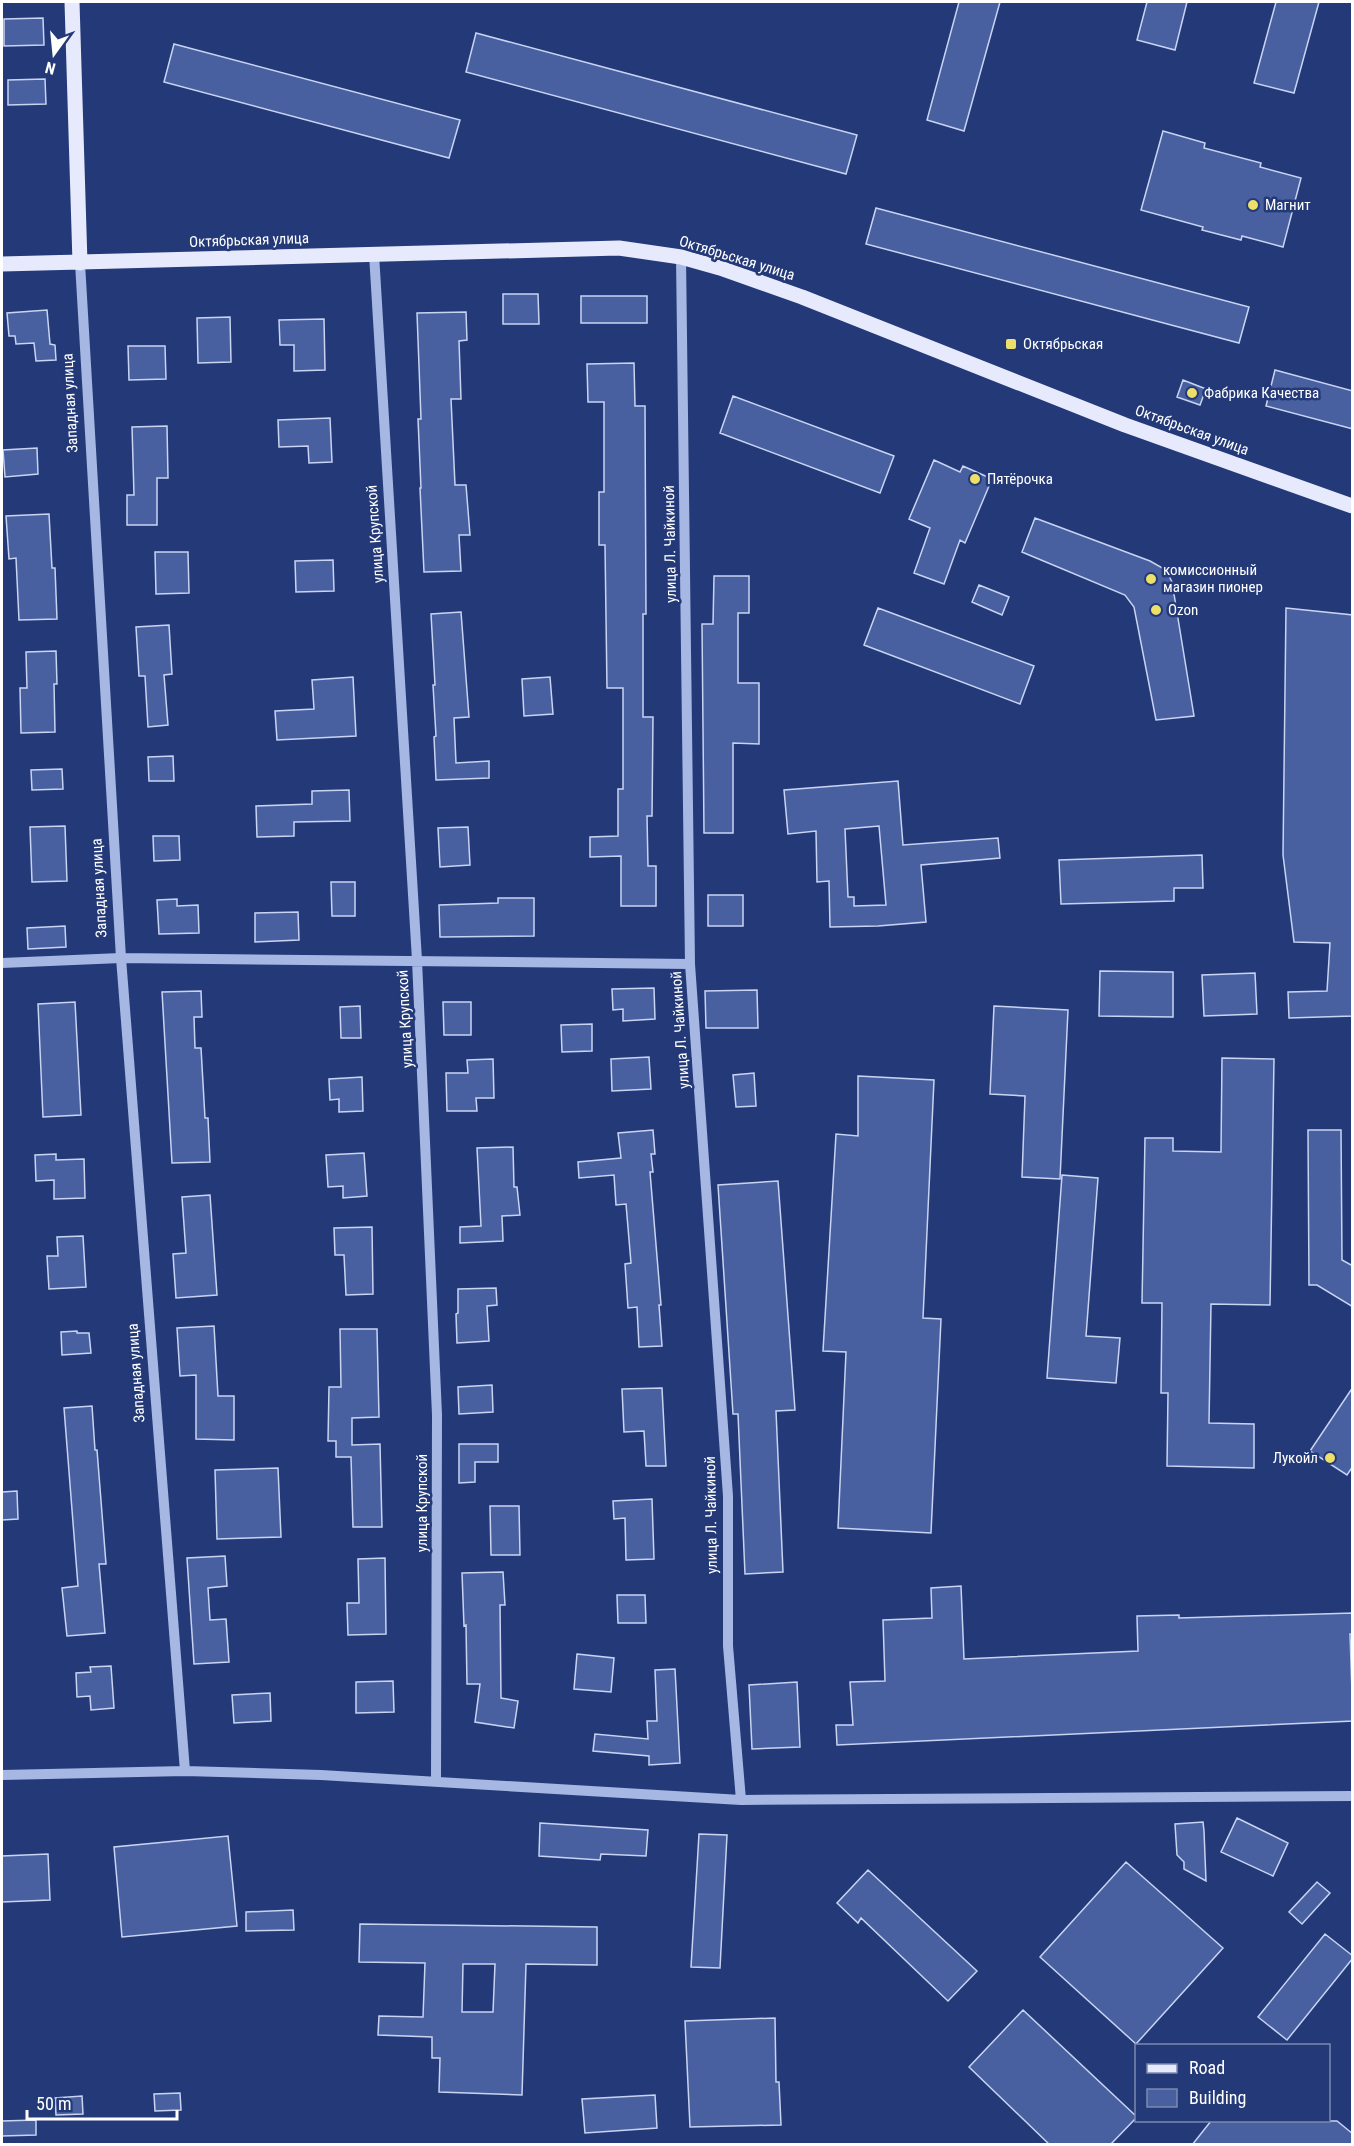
<svg xmlns="http://www.w3.org/2000/svg" width="1354" height="2146" font-family="'Roboto Condensed',sans-serif">
<style>
.building{fill:#4860a0;stroke:#c9d4f3;stroke-width:1.5;fill-rule:evenodd}
.lines{fill:none;stroke-linecap:round;stroke-linejoin:round}
.minor{stroke:#a6b7e3;stroke-width:10}
.major{stroke:#e6eafc;stroke-width:15}
.poi-dot{fill:#ede06a;stroke:#243978;stroke-width:2}
.labels{text-anchor:middle;stroke-width:5;stroke-linejoin:round;paint-order:stroke}
.poi-label{font-size:15px;fill:#fff;stroke:#243978;text-anchor:start}
.street-label{font-size:15px;fill:#fff;stroke:#243978}
</style>
<rect width="100%" height="100%" fill="#243978"/>
<path class="building" d="M959 2H1000L964 131 927 120Z
M1147 2H1187L1175 50 1137 40Z
M1276 2H1319L1294 93 1254 83Z
M43 18 44 45 4 46V19Z
M476 33 857 135 846 174 466 72Z
M174 44 460 120 449 158 164 82Z
M45 79 46 104 8 105V80Z
M1163 131 1205 143 1204 148 1261 163 1260 167 1301 178 1283 247 1242 236 1241 240 1202 230 1203 227 1141 210Z
M876 208 1249 307 1239 343 866 244Z
M503 294H538L539 324H503Z
M581 296H647V323H581Z
M47 310 50 344 55 345 56 360 36 361 34 343 16 344 15 336H9L7 313Z
M466 312 467 340 459 341 461 399H451L455 485H466L470 535H459L461 571 424 572 420 488H421L418 419H421L417 313Z
M230 317 231 362 198 363 197 318Z
M324 319 325 370 294 371V345H280L279 320Z
M128 346H165L166 379 129 380Z
M634 363 635 406H645L646 614H643V717H653L652 816H647L648 866H656V906H621V856L590 857V837L618 836V789H623V688H607L605 545H599V492H604V402H588L587 364Z
M1275 370 1353 391V429L1266 406Z
M1183 380 1206 389 1200 405 1177 397Z
M733 396 894 456 880 493 720 433Z
M330 418 332 462 309 463 308 446 279 447 278 420Z
M167 426 168 478H157V525H127V495H134L132 427Z
M37 448 38 474 5 477 3 450Z
M934 460 960 472 963 466 992 479 965 543 960 540 944 584 914 573 930 528 909 519Z
M49 514 52 568H55L57 619 19 620 16 558 9 559 6 516Z
M1035 518 1150 561 1166 570 1172 582 1194 716 1156 720 1134 607 1125 595 1022 552Z
M155 552H188L189 593 156 594Z
M333 560 334 591 296 592 295 561Z
M714 576H749V613H738V683H759V744L733 743V833H704L702 624H713Z
M979 585 1009 597 1002 615 972 602Z
M878 608 1034 666 1020 704 864 645Z
M1286 608 1353 615V1016L1289 1018 1288 992 1327 991 1330 943 1294 942 1283 855Z
M461 612 469 717 454 718 456 763 489 761V778L436 780 434 737 436 736 433 685H435L431 614Z
M169 625 172 674 164 675 168 725 148 727 145 676H139L136 627Z
M56 651 57 684H54L55 732 21 733 20 688H27L26 652Z
M353 677 356 736 277 740 275 711 314 709 312 680Z
M550 677 553 714 524 716 522 679Z
M173 756 174 781H149L148 757Z
M62 769 63 789 32 790 31 770Z
M898 781 903 845 998 838 1000 858 921 865 926 922 878 926 830 927 829 881 817 882 816 831 788 834 784 790ZM879 826 886 905 854 906V897H848L845 829Z
M349 790 350 821 294 822V836L257 837 256 806 312 804V791Z
M65 826 67 881 32 882 30 827Z
M468 827 470 865 440 867 438 828Z
M153 836H179L180 860 154 861Z
M1202 855 1203 888H1174V901L1061 904 1059 860Z
M331 882H355V916H332Z
M708 895H743V926H708Z
M498 898H534V936L440 937 439 905 498 903Z
M177 899V906L198 905 199 933 159 934 157 900Z
M298 912 299 940 255 942V913Z
M65 926 66 947 28 949 27 928Z
M1100 971 1173 972V1017L1099 1016Z
M1255 973 1257 1014 1204 1016 1202 975Z
M654 988 655 1019 623 1021V1009L613 1010 612 989Z
M757 990 758 1028H706L705 991Z
M201 991 202 1017H194L195 1048H201L205 1118H208L210 1162 172 1163 162 992Z
M75 1002 81 1115 43 1117 38 1004Z
M443 1002H471V1035H444Z
M360 1006 361 1038H341L340 1007Z
M994 1006 1068 1010 1060 1179 1022 1177 1025 1096 990 1094Z
M592 1024V1051L562 1052 561 1025Z
M649 1057 651 1089 612 1091 611 1059Z
M1222 1058 1274 1059 1270 1305 1211 1304 1209 1423 1254 1424V1468L1167 1466 1168 1393H1161L1162 1303H1142L1145 1138H1173V1151L1221 1152Z
M493 1059 494 1098H476L477 1111H447L446 1073H468L467 1060Z
M754 1073 756 1106 736 1107 733 1075Z
M858 1076 934 1080 923 1318 941 1319 931 1533 838 1528 846 1352 823 1351 836 1134 858 1136Z
M362 1077 363 1111 339 1112V1099L330 1100 329 1079Z
M653 1130 655 1154H651L653 1172H650L661 1305H659L662 1346 639 1347 637 1307 628 1308 625 1264 631 1263 626 1204 616 1205 614 1175 579 1178 578 1162 621 1158 618 1133Z
M1308 1130H1341L1342 1260 1353 1266V1307L1317 1285H1309Z
M513 1147 514 1187H517L520 1215 502 1216 503 1241 460 1243V1227L481 1226 477 1148Z
M364 1153 367 1196 343 1198V1186L328 1187 326 1155Z
M56 1154V1160L84 1159 85 1198 54 1199V1180L36 1181 35 1155Z
M1062 1175 1098 1178 1086 1336 1120 1338 1116 1383 1047 1378Z
M778 1181 795 1410 776 1411 783 1572 745 1574 738 1414H733L718 1185Z
M210 1195 217 1295 176 1298 173 1254 186 1253 182 1197Z
M372 1227 373 1294 346 1295 344 1255H335L334 1228Z
M83 1236 86 1287 49 1289 47 1256H58L57 1237Z
M496 1288 497 1305 487 1306 489 1341 457 1343 456 1314 458 1313V1289Z
M214 1326 218 1396H234V1440L196 1439V1375L180 1376 177 1328Z
M340 1329H377L379 1417 352 1418V1445L380 1444 382 1527H353L351 1457H336V1441H328L329 1387H341Z
M77 1331V1333H89L91 1353 62 1355 61 1332Z
M492 1385 493 1412 459 1414 458 1387Z
M1353 1387V1466L1347 1475 1310 1451Z
M662 1388 666 1466H646L644 1431 624 1432 622 1389Z
M92 1406 95 1450H97L106 1564H99L105 1633 67 1636 62 1588 78 1586 64 1408Z
M459 1444H498V1462H475V1482L459 1483Z
M278 1468 281 1537 217 1539 215 1470Z
M17 1491 18 1519 2 1520V1492Z
M652 1499 654 1559 626 1560 625 1518 614 1519 613 1501Z
M490 1506H519L520 1555H491Z
M225 1556 227 1586 208 1588 210 1620 226 1619 229 1662 194 1664 187 1558Z
M385 1558 386 1634 348 1635 347 1603H359L358 1559Z
M503 1572 505 1605H500L501 1698 518 1701 514 1728 475 1722 480 1684H467L466 1625 464 1626 462 1573Z
M961 1586 964 1659 1138 1651 1137 1616 1179 1615V1618L1353 1613V1634H1350L1353 1721 837 1745 836 1725H853L850 1682 885 1681 883 1620 932 1618 931 1588Z
M617 1595H645L646 1623H618Z
M577 1654 614 1658 611 1692 574 1689Z
M111 1666 114 1708 91 1710 90 1696 77 1697 76 1673 91 1672 90 1667Z
M675 1669 680 1763 649 1765V1756L593 1751 595 1734 648 1739 647 1721H657L655 1670Z
M393 1681 394 1712 356 1713V1682Z
M797 1682 800 1747 752 1749 749 1685Z
M270 1693 271 1721 234 1723 232 1695Z
M1237 1818 1288 1843 1273 1876 1221 1852Z
M1203 1822 1204 1831 1206 1881 1184 1869V1862L1177 1855 1175 1824Z
M540 1823 648 1830 646 1856 601 1854 600 1860 539 1856Z
M699 1834 727 1835 720 1968 691 1967Z
M228 1836 237 1926 122 1937 114 1847Z
M48 1854 50 1900 2 1902V1856Z
M1126 1862 1223 1948 1136 2044 1040 1957Z
M868 1870 977 1971 948 2001 861 1918 858 1923 837 1903Z
M1317 1882 1330 1893 1302 1924 1289 1912Z
M293 1910 294 1930 246 1931V1912Z
M360 1924 597 1927V1965L526 1964 522 2095 439 2092 440 2058H432V2037L378 2035 379 2016 423 2017 425 1963 359 1962ZM463 1964H495L493 2012H462Z
M1325 1934 1353 1956V1958L1287 2040 1258 2017Z
M1023 2010 1137 2117 1110 2145H1050L969 2067Z
M775 2018 776 2082H779L781 2125 690 2127 685 2021Z
M180 2093 181 2110 155 2111 154 2094Z
M655 2095 657 2128 585 2133 582 2099Z
M82 2096 83 2114 56 2115 55 2098Z
M36 2120V2135L2 2136V2121Z
M1211 2121H1337L1353 2134V2145H1192Z"/>
<g class="lines">
<path class="minor" d="M374 254 417 960 437 1415 436 1782
M681 257 690 964 728 1496V1646L741 1800
M80 263 121 958 185 1771
M2 963 121 958 690 964
M2 1775 185 1771 321 1775 741 1800 1352 1796"/>
<path class="major" d="M72 2 80 263
M2 264 619 248 681 257 720 268 802 297 1125 425 1352 506"/>
</g>
<g class="poi-dot">
<circle cx="1253" cy="205" r="6"/>
<rect x="1005" y="338" width="12" height="12" rx="3"/>
<circle cx="1192" cy="393" r="6"/>
<circle cx="975" cy="479" r="6"/>
<circle cx="1151" cy="579" r="6"/>
<circle cx="1156" cy="610" r="6"/>
<circle cx="1330" cy="1458" r="6"/>
</g>
<g class="labels">
<g class="poi-label">
<text x="1265" y="210">Магнит</text>
<text x="1023" y="349">Октябрьская</text>
<text x="1204" y="398">Фабрика Качества</text>
<text x="987" y="484">Пятёрочка</text>
<text x="1163" y="575">комиссионный<tspan x="1163" dy="17">магазин пионер</tspan></text>
<text x="1168" y="615">Ozon</text>
<text x="1318" y="1463" text-anchor="end">Лукойл</text>
</g>
<g class="street-label">
<text transform="translate(249 240) rotate(-2)" y="5">Октябрьская улица</text>
<text transform="translate(737 258) rotate(17)" y="5">Октябрьская улица</text>
<text transform="translate(70 403) rotate(-93)" y="5">Западная улица</text>
<text transform="translate(1192 430) rotate(20)" y="5">Октябрьская улица</text>
<text transform="translate(375 534) rotate(-94)" y="5">улица Крупской</text>
<text transform="translate(670 544) rotate(-91)" y="5">улица Л. Чайкиной</text>
<text transform="translate(99 888) rotate(-93)" y="5">Западная улица</text>
<text transform="translate(405 1019) rotate(-93)" y="5">улица Крупской</text>
<text transform="translate(680 1030) rotate(-94)" y="5">улица Л. Чайкиной</text>
<text transform="translate(136 1373) rotate(-94)" y="5">Западная улица</text>
<text transform="translate(422 1503) rotate(-90)" y="5">улица Крупской</text>
<text transform="translate(711 1515) rotate(-91)" y="5">улица Л. Чайкиной</text>
</g>
</g>
<rect width="1354" height="2146" fill="none" stroke="#ffffff" stroke-width="6"/>
<rect x="1135" y="2044" width="195" height="78" fill="#243978" stroke="#7c88ae" stroke-width="1.5"/>
<rect x="1147" y="2064" width="30" height="9" fill="#e6eafc" stroke="#7c88ae" stroke-width="1.5"/>
<text x="1189" y="2074" font-size="18" fill="#ffffff">Road</text>
<rect x="1147" y="2089" width="30" height="18" fill="#4860a0" stroke="#7c88ae" stroke-width="1.5"/>
<text x="1189" y="2104" font-size="18" fill="#ffffff">Building</text>
<g transform="translate(54 54) rotate(195)" stroke="#243978" stroke-width="4.5" paint-order="stroke">
<path d="M0-4.5L10 22L0 15L-10 22Z" fill="#ffffff"/>
<text y="-9" font-size="16" font-weight="bold" text-anchor="middle" fill="#ffffff">N</text>
</g>
<path d="M27 2110v9h150v-9" fill="none" stroke="#ffffff" stroke-width="3"/>
<text x="36" y="2110" font-size="18" fill="#ffffff" stroke="#243978" stroke-width="4.5" paint-order="stroke">50 m</text>
</svg>
